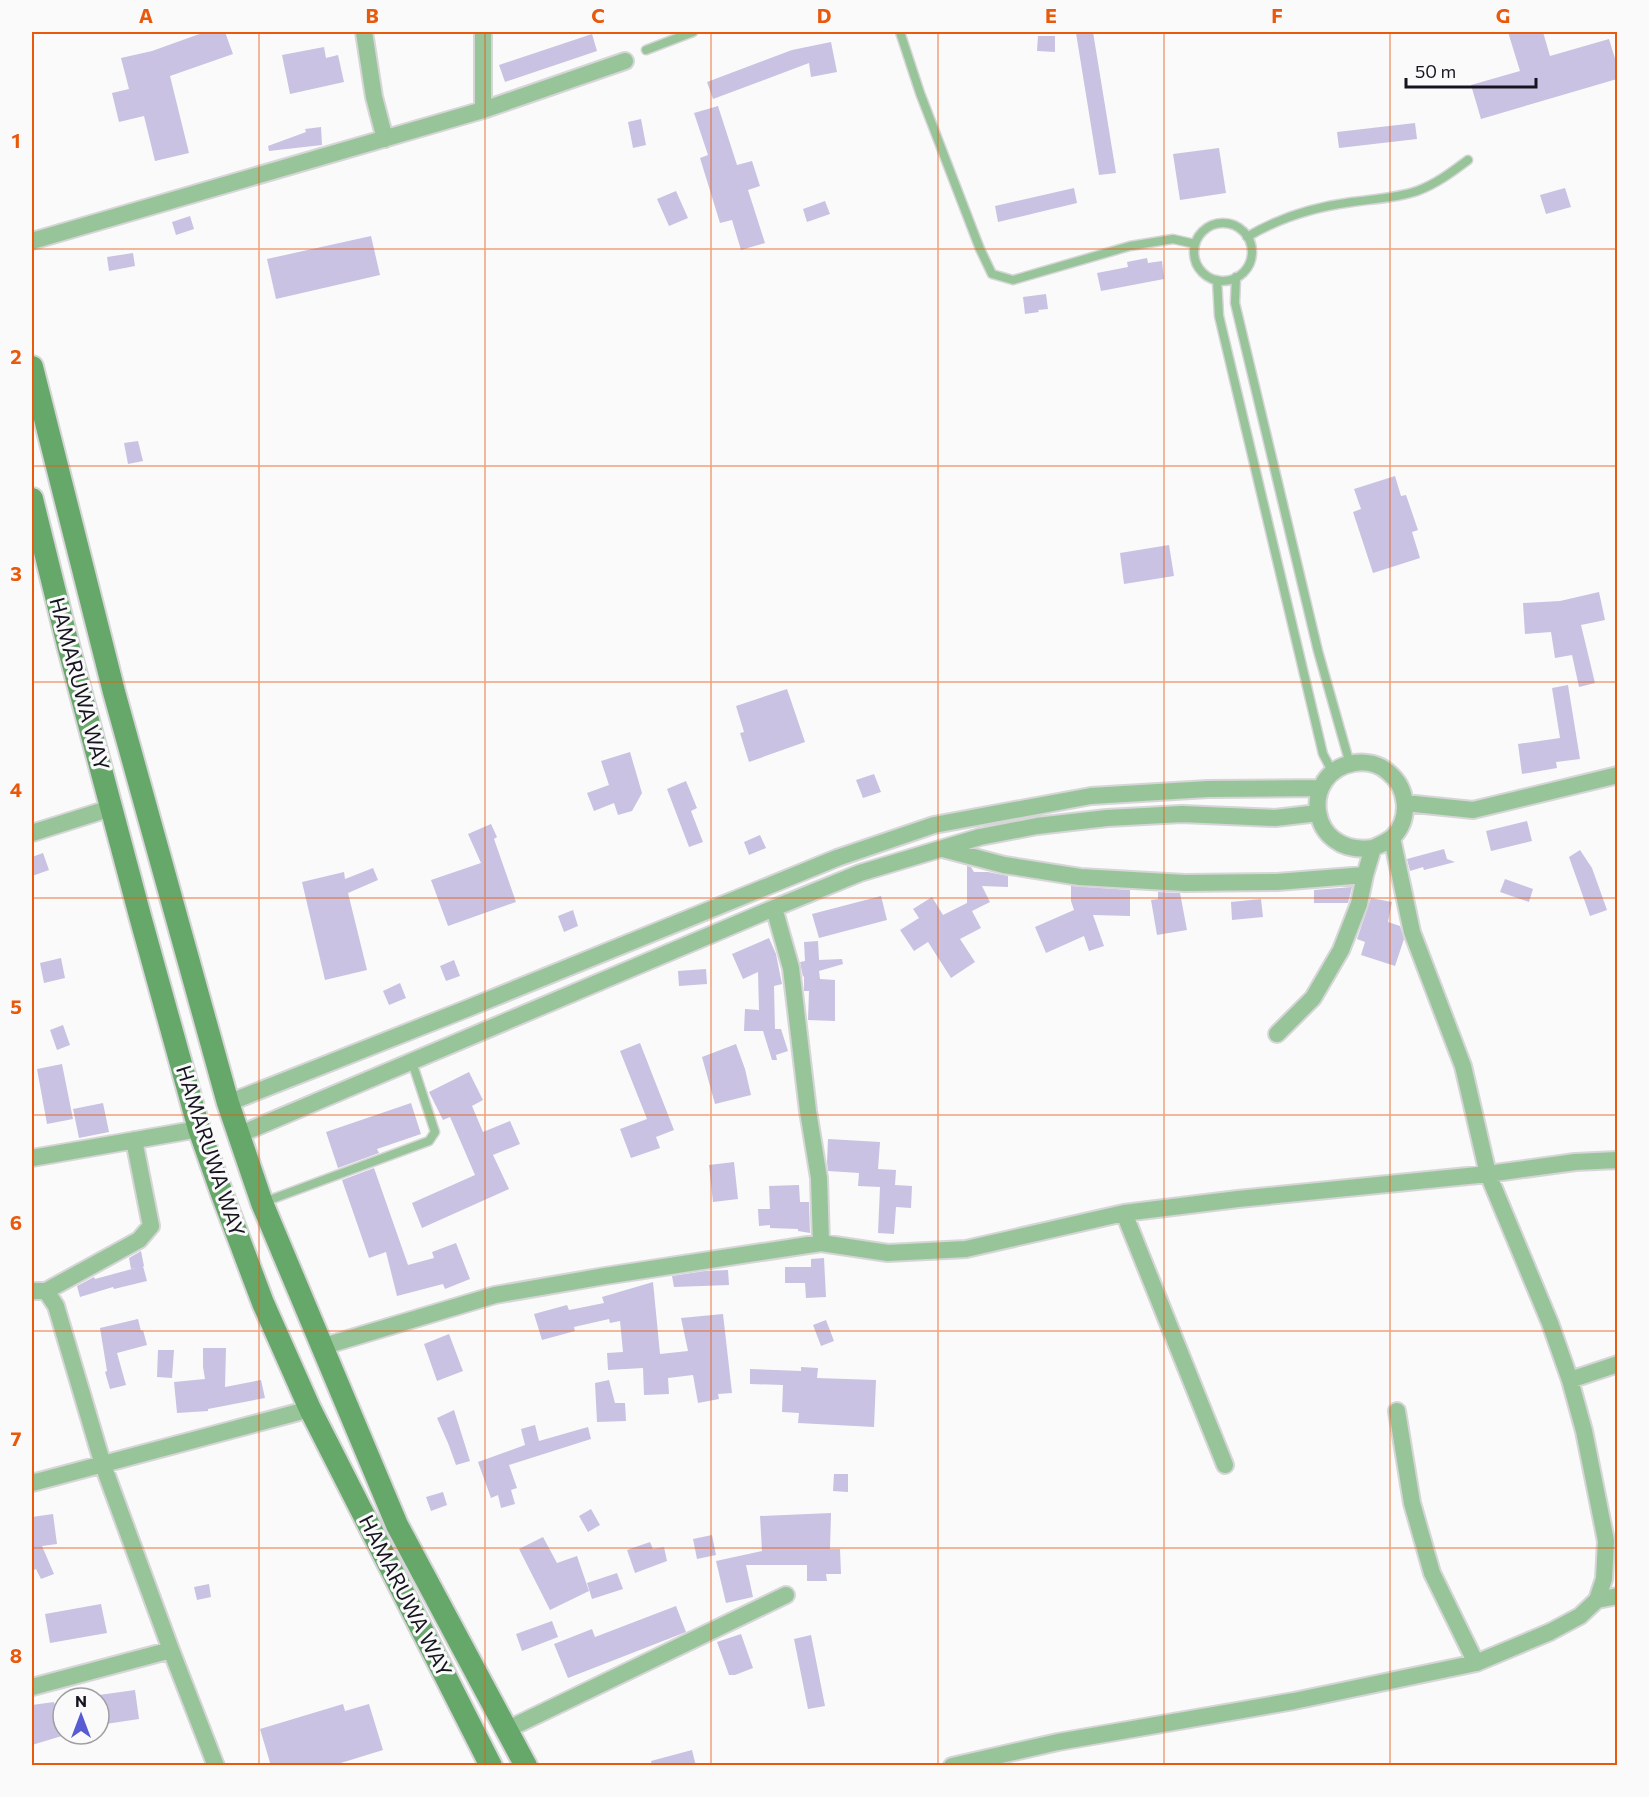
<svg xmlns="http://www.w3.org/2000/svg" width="1649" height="1797" font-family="Commissioner,sans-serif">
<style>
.building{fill:#c9c2e2}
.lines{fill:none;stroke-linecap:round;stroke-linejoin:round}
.service-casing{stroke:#d6d5d7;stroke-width:11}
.minor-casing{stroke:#d6d5d7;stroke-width:20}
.secondary-casing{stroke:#d6d5d7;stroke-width:26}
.service{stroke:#98c499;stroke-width:8}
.minor{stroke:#98c499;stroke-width:16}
.secondary{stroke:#65a869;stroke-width:22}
.grid{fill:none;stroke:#e8590c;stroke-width:1.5;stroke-opacity:0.55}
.labels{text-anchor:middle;stroke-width:6;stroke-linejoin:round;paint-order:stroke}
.street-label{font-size:21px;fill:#16141f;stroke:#fafafa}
.neatline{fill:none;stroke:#e8590c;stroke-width:2}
.grid-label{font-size:20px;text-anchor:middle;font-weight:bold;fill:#e8590c}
</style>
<rect width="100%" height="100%" fill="#fafafa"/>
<path class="building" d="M205 32H225L233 54 170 76 189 153 155 161 144 116 119 122 112 93 129 89 121 58 152 51Z
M1084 32H1093L1116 173 1099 175 1076 33Z
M1508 32H1543L1550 56 1609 39 1617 65V79L1481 119 1471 85 1520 71Z
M592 34 597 51 505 82 499 65Z
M1038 36H1055V52L1037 51Z
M831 42 837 72 811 77 809 63 713 99 707 82 792 50Z
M324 47 326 58 338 55 344 82 290 94 282 55Z
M718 106 737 165 752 161 760 186 748 190 765 243 741 250 732 220 720 223 700 158 708 155 694 113Z
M641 119 646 145 633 148 628 122Z
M1415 123 1417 139 1339 148 1337 132Z
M321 127 322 145 269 151 268 146 306 132 305 129Z
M1219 148 1226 193 1180 200 1173 154Z
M1074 188 1077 203 998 222 995 206Z
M1565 188 1571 207 1546 214 1540 195Z
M676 191 688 218 669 226 657 199Z
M825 201 830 214 807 222 803 209Z
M190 216 194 229 176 235 172 222Z
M371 236 380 275 276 299 267 259Z
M133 253 135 266 109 271 107 257Z
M1147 258 1148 263 1162 261 1164 279 1101 291 1097 273 1128 267 1127 262Z
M1046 294 1048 309 1038 310 1039 312 1025 314 1023 297Z
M138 441 143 461 128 464 124 443Z
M1395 476 1401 496 1406 495 1418 530 1412 532 1420 558 1373 573 1353 512 1361 509 1354 489Z
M1169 545 1174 576 1124 584 1120 553Z
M1599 592 1605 620 1581 625 1595 683 1579 687 1572 655 1555 658 1551 632 1525 634 1523 603 1560 601Z
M1568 685 1580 759 1556 762 1557 768 1522 774 1518 744 1560 738 1552 688Z
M787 689 805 742 749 762 740 733 744 732 736 706Z
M630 752 642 793 632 811 618 815 614 803 594 811 587 793 609 785 601 761Z
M874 774 881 792 863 798 856 780Z
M686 781 697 808 691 811 703 842 689 847 667 789Z
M1527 821 1532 841 1491 851 1486 831Z
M491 824 497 837 494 839 516 902 448 926 431 880 481 863 468 834Z
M760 835 766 848 749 855 744 842Z
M1444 849 1447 859 1455 862 1424 870 1423 867 1410 871 1407 859Z
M1580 850 1592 868 1607 910 1590 916 1569 857Z
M43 853 49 870 32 876V857Z
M967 866 971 867 974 872H988L1008 876V887L982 886 990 902 972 911 981 928 960 939 975 962 951 978 928 942 914 951 900 930 919 918 913 909 932 897 943 915 967 903Z
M373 868 378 880 348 893 367 970 325 980 302 882 344 872 345 879Z
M1505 879 1533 889 1529 902 1500 892Z
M1071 886 1130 890V916L1093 915 1104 946 1089 951 1084 936 1046 953 1035 927 1074 910 1071 901Z
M1352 887 1348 903H1314V890Z
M1158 892 1180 893 1187 930 1157 935 1151 900 1158 899Z
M881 896 887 920 819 938 812 914Z
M1371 898 1392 902 1388 922 1400 926 1404 939 1395 966 1361 955 1365 942 1357 939Z
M1261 899 1263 917 1232 920 1231 902Z
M573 910 578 926 564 932 558 916Z
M769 938 776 954 782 984 774 986 775 1029H781L788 1051 776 1055 777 1060H772L763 1031H744L745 1009 759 1010 758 972 743 979 732 954Z
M818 941 819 960 842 959 843 964 819 971 820 979 835 980V1021L808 1020 809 991H804V976L803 977 800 962 805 961 804 942Z
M61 958 65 978 44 983 40 963Z
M454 960 460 976 446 981 440 966Z
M706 969 707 984 679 986 678 971Z
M400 983 406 998 389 1005 383 991Z
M63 1025 70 1045 57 1050 50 1030Z
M640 1043 674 1130 656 1137 660 1148 631 1158 620 1129 647 1119 620 1051Z
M736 1044 745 1069 751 1095 715 1104 702 1057Z
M62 1064 73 1119 47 1124 37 1069Z
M469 1072 483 1100 472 1106 483 1132 510 1121 520 1144 493 1155 509 1189 422 1228 412 1203 475 1175 450 1117 443 1120 429 1092Z
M103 1103 109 1132 79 1138 73 1109Z
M411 1103 421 1134 377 1149 379 1153 338 1168 326 1132Z
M828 1139 880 1142 878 1169 896 1170 895 1185 912 1186 911 1208 896 1207 894 1234 878 1233 880 1187 858 1186 859 1173 828 1171 827 1162Z
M734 1162 738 1199 713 1202 709 1165Z
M374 1168 408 1265 434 1258 432 1252 456 1243 470 1279 445 1289 443 1284 397 1296 386 1252 369 1258 342 1180Z
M799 1185 800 1202H809L810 1233 798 1231V1229L770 1228V1225L759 1226 758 1209H770L769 1186Z
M141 1251 144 1266 131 1269 129 1258Z
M824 1258 826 1297 806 1298 805 1283H785V1267H811V1259Z
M143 1266 147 1281 114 1289 113 1287 80 1297 77 1286 94 1277 95 1279Z
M728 1270 729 1285 674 1287 672 1276 705 1271Z
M653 1282 660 1354 688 1351 681 1318 723 1314 732 1393 718 1394 719 1399 698 1403 693 1375 668 1378 669 1394 644 1395 643 1368 608 1370 607 1353 623 1352 620 1321 610 1323 609 1319 574 1327 575 1331 542 1340 534 1314 567 1305 569 1310 604 1303 602 1297Z
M138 1319 141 1331 143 1330 147 1345 117 1353 126 1385 110 1389 105 1372 107 1371 100 1328Z
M826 1320 834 1341 821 1346 813 1325Z
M449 1334 463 1371 437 1381 424 1344Z
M203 1348H226L225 1387 261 1380 265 1398 208 1409V1411L177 1413 174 1382 205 1379 203 1367Z
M158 1350H174L172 1378 157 1377Z
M801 1367 818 1368 817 1378 876 1380 874 1427 798 1423 799 1413 782 1412 783 1385 750 1384V1369L801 1371Z
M609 1380 615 1403H625L626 1421 597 1422 595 1383Z
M454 1410 470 1461 456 1465 448 1443 437 1418Z
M535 1425 539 1441 588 1427 591 1439 509 1465 517 1488 511 1490 515 1504 501 1508 498 1495 491 1498 478 1462 525 1445 521 1429Z
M834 1474H848V1492L833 1491Z
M443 1492 447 1505 431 1511 426 1497Z
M591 1509 600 1525 588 1532 579 1516Z
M831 1513 830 1549H840L841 1574H826L827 1581H807V1565H746L753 1597 726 1603 716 1561 762 1551 760 1516Z
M53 1514 57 1544 42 1546 54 1574 41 1579 36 1569 32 1571V1517Z
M712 1535 716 1555 697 1559 693 1539Z
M543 1537 557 1563 577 1556 589 1591 550 1610 519 1549Z
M650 1542 653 1549 664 1547 667 1561 635 1573 627 1550Z
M617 1573 623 1589 592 1599 587 1583Z
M209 1584 211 1597 197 1600 194 1587Z
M101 1604 107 1633 50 1643 45 1614Z
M676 1606 686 1632 568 1678 554 1644 592 1629 595 1637Z
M552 1621 558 1637 522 1651 516 1634Z
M741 1634 753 1668 735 1675H729L717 1642Z
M811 1635 825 1706 808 1709 794 1639Z
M135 1690 139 1719 99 1725V1695Z
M54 1702 63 1734 65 1735 32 1745V1705Z
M343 1704 345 1711 369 1704 383 1750 331 1766H271L260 1729Z
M692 1750 696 1766H652L651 1761Z"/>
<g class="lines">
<defs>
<path id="service" d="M900 32 920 93 980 249 992 274 1013 280 1130 246 1173 239 1195 244
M646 50 693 32
M1194 252a29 29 0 1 1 58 0a29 29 0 1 1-58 0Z
M1247 237C1280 217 1314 207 1352 202 1373 199 1397 198 1417 191 1436 184 1452 172 1468 160
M1236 277 1235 303 1318 651 1350 764
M1217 280 1219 316 1323 754 1333 773
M264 1202 429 1141 435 1132 412 1062"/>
<path id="minor" d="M364 32 374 97 385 139
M483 32V110
M32 241 483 110 625 61
M1405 803 1473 810 1618 775
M32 833 111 808
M943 849 1004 865 1080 877 1185 883 1277 882 1365 875
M774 908 791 968 808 1111 819 1178 821 1243
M1277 1034 1313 998 1341 950 1359 904 1365 875 1373 848C1380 845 1387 842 1393 837 1411 818 1408 788 1388 772 1379 764 1366 761 1354 763 1299 772 1307 857 1373 848
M228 1103 466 1009 837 858 934 825 1091 796 1208 789 1321 788
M238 1135 774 908 860 873 980 837 1037 826 1107 818 1182 814 1275 818 1318 813
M32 1158 199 1129
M1124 1213 1225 1465
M32 1291H46L139 1240 151 1226 134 1140
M46 1291 56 1306 103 1465 171 1650 216 1766
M321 1347 495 1295 605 1276 821 1243 888 1253 966 1249 1124 1213 1238 1199 1488 1174 1575 1162 1618 1160
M1570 1380 1618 1364
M1397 1411 1412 1503 1432 1573 1476 1663
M32 1483 310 1409
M1597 1600 1618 1596
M32 1687 171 1650
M508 1729 786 1595
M952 1766 1058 1742 1294 1701 1476 1663 1550 1632 1580 1616 1597 1600 1604 1579 1606 1541 1584 1431 1570 1380 1550 1323 1488 1174 1463 1066 1412 932 1392 838"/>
<path id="secondary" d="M32 367 114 692 228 1103 262 1203 397 1525 526 1766
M32 499 69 649 140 916 199 1129 222 1194 263 1303 310 1409 491 1766"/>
</defs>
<use href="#service" class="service-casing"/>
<use href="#minor" class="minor-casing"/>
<use href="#secondary" class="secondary-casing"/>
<use href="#service" class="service"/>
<use href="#minor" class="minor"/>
<use href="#secondary" class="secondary"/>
</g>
<path class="grid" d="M259 32V1766M485 32V1766M711 32V1766M938 32V1766M1164 32V1766M1390 32V1766M32 249H1618M32 466H1618M32 682H1618M32 898H1618M32 1115H1618M32 1331H1618M32 1548H1618"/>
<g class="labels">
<g class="street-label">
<text transform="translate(79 684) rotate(75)" y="7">HAMARUWA WAY</text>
<text transform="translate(210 1151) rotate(72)" y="7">HAMARUWA WAY</text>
<text transform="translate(405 1596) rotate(63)" y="7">HAMARUWA WAY</text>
</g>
</g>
<rect width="1649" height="1797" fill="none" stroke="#fafafa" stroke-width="66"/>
<g transform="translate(81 1716)"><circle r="28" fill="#fafafa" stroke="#9f9ea2" stroke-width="1.5"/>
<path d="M0-4.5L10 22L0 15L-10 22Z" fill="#585cd3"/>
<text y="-9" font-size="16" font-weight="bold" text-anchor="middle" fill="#16141f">N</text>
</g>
<path d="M1406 78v9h130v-9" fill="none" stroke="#16141f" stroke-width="3"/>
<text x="1415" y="78" font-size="18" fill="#16141f" stroke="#fafafa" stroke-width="4.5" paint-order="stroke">50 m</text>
<rect x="33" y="33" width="1583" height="1731" class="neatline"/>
<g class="grid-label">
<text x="146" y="23">A</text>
<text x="372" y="23">B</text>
<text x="598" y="23">C</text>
<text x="824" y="23">D</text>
<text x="1051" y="23">E</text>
<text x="1277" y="23">F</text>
<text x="1503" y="23">G</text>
<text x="16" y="148">1</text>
<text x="16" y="364">2</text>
<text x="16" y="581">3</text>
<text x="16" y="797">4</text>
<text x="16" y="1014">5</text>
<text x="16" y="1230">6</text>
<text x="16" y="1446">7</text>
<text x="16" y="1663">8</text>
</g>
</svg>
